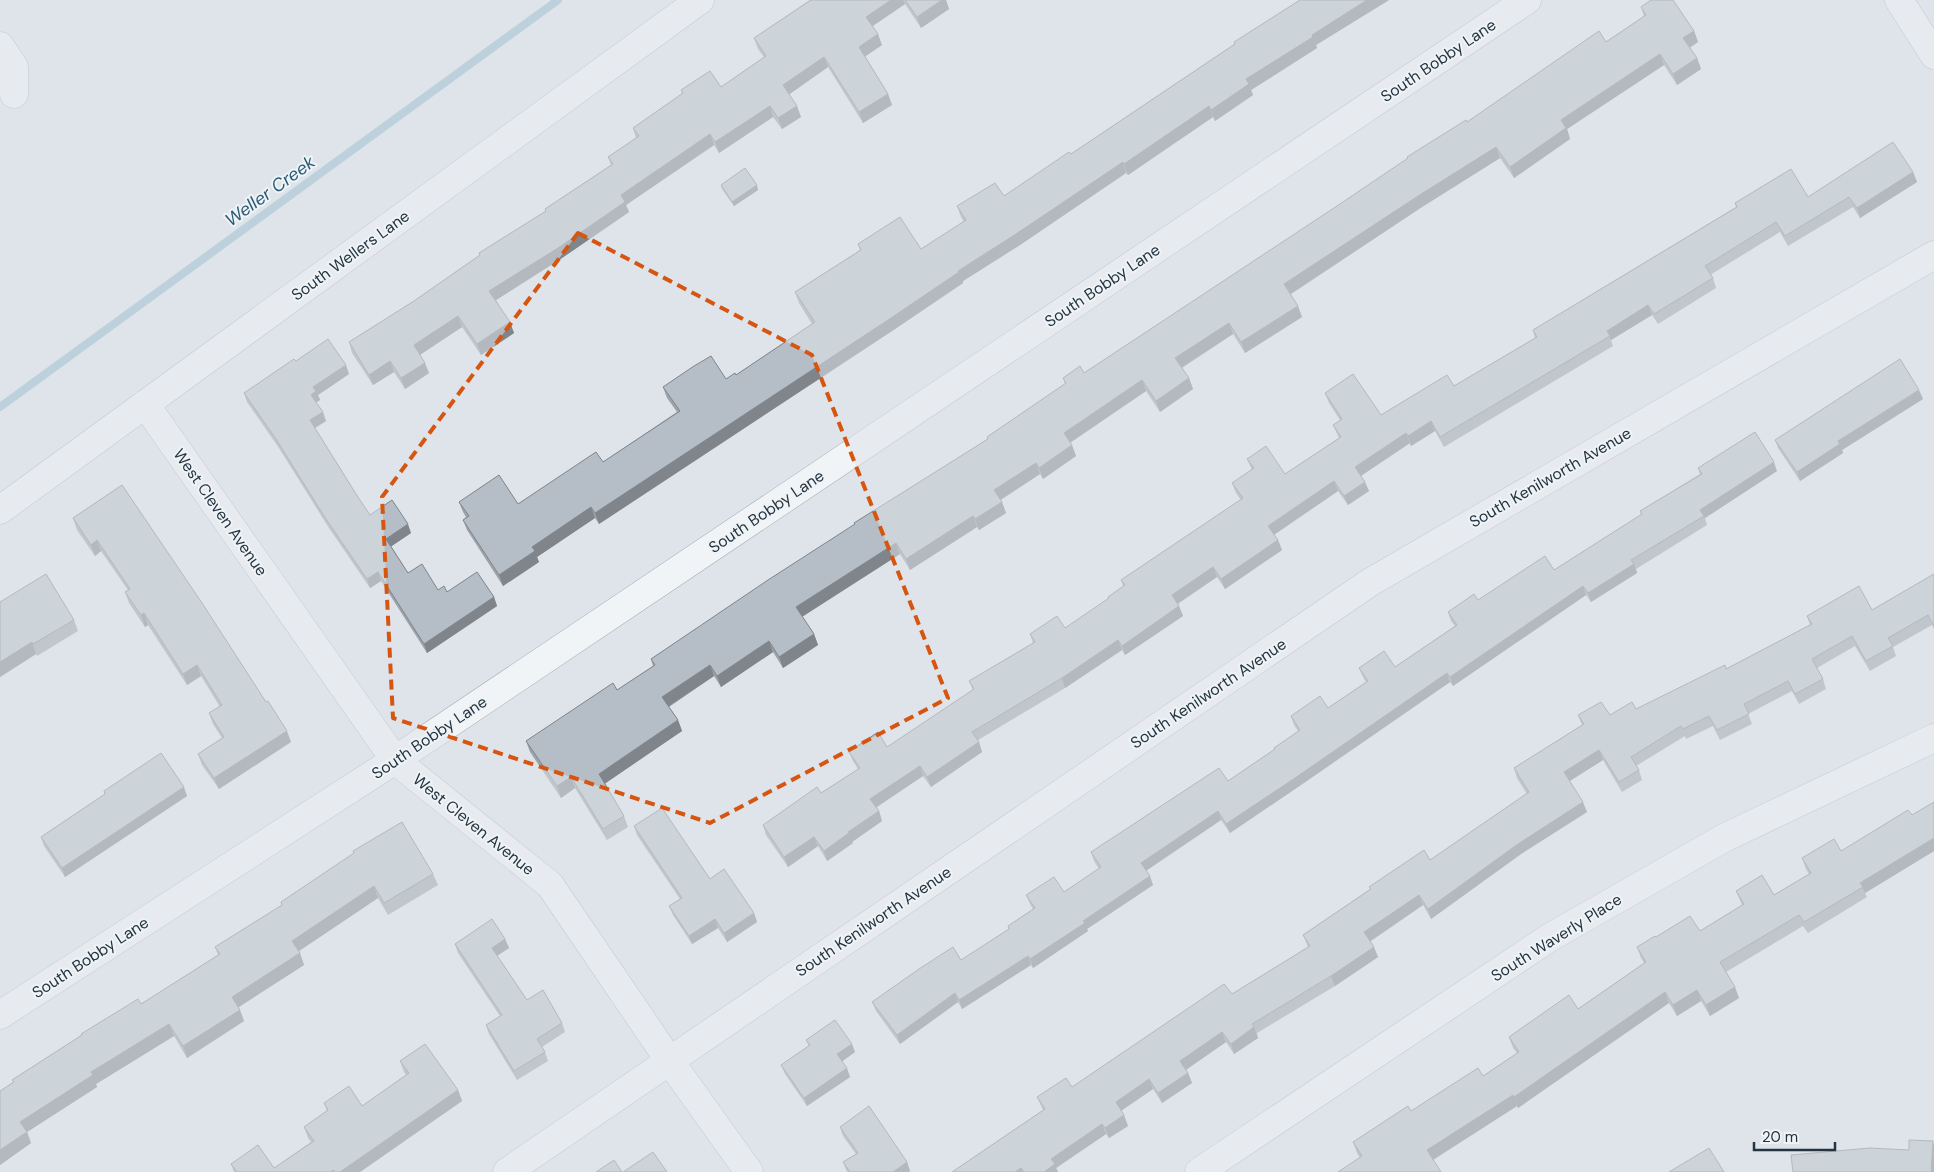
<svg xmlns="http://www.w3.org/2000/svg" width="1934" height="1172" font-family="'DM Sans',sans-serif">
<style>
.lines{fill:none;stroke-linecap:round;stroke-linejoin:round}
.stream{stroke:#96bacc;stroke-width:8}
.minor-casing{stroke:#a3acb3;stroke-width:29}
.minor{stroke:#f1f4f7;stroke-width:28}
.wall{fill:#9ca3aa}
.shaded-wall{fill:#7f858b}
.building{fill:#b5bec6;stroke:#7f858b}
.marked{fill:none;stroke:#d55511;stroke-width:4;stroke-dasharray:10 6;stroke-linejoin:round}
.labels{text-anchor:middle;stroke-width:4;stroke-linejoin:round;paint-order:stroke}
.street-label{font-size:16px;fill:#263441;stroke:#eef3f6}
.water-label{font-size:18px;font-style:italic;fill:#2c5b78;stroke:#eef3f6}
</style>
<rect width="100%" height="100%" fill="#dee4e9"/>
<g class="lines">
<path class="stream" d="M0 407 558 0"/>
<defs>
<path id="minor" d="M1899 0 1934 55
M0 46 14 67V94
M145 404 395 760 550 885 669 1060 749 1172
M0 510 700 0
M0 1015 395 760 1527 0
M507 1172 1369 583 1934 255
M1199 1172 1549 938 1724 838 1934 738"/>
</defs>
<use href="#minor" class="minor-casing"/>
<use href="#minor" class="minor"/>
</g>
<path class="wall" d="M810 0H946L949 9 921 28 905 4 872 26 882 45 865 56 888 94 892 105 863 123 828 67 789 94 801 117 782 129 773 117 719 153 714 145 626 205 629 212 562 258 496 300 514 333 481 355 462 327 420 355 429 373 405 389 394 372 373 385 352 353 349 342 414 301 480 255 479 253 546 211 545 209 611 165 608 157 636 138 633 128 682 94 681 90 721 87 764 57 758 49 754 38Z
M1300 0H1389L1316 45 1317 48 1251 90 1253 95 1215 121 1213 117 1128 175 1126 173 1020 245 963 281V283L895 329 599 524 595 518 537 557 539 562 503 586 467 530 463 520 466 517 463 512 459 502 518 504 603 462 677 412 667 398 663 387 726 379 736 375 812 324 799 303 795 292 860 250 858 244 921 249 964 222 961 217 957 206 1004 196 1071 154Z
M1641 7 1694 31 1698 42 1690 48 1697 58 1701 69 1677 85 1664 65 1567 129 1570 139 1514 178 1500 158 1422 207 1290 294 1302 317 1245 353 1233 334 1182 368 1189 378 1193 389 1160 412 1146 391 1070 443 1076 456 1043 479 1040 474 1001 500 1006 513 979 530 977 527 910 570 900 554 802 617 814 634 818 645 783 668 773 652 721 687 714 676 669 707 678 720 682 731 605 783 624 816 628 827 607 840 575 788 561 798 530 752 526 741 617 690 653 666 651 659 855 525 987 439V437L1065 384 1063 378 1084 373 1467 122 1606 42 1644 16Z
M1913 172 1917 182 1860 218 1853 207 1788 246 1780 232 1710 275 1713 278 1716 288 1658 324 1652 315 1611 340 1613 346 1444 447 1435 431 1411 446 1410 443 1361 476 1369 491 1348 505 1338 491 1274 535 1278 540 1282 550 1225 589 1217 577 1178 604 1183 616 1125 655 1122 650 1065 688 978 740 982 752 931 787 923 776 876 807 879 811 882 821 852 842 853 843 827 861 818 846 788 867 766 835 763 825 821 793 858 769 853 761 849 752 887 747 973 690 969 681 1033 643 1030 634 1065 628 1109 599 1108 597 1123 586 1121 580 1241 500 1236 493 1232 483 1252 470 1247 459 1285 474 1339 438 1333 425 1340 420 1329 403 1325 393 1381 415 1454 386 1535 338 1533 330 1736 207 1735 203 1808 197Z
M721 185 758 190 734 206 722 189Z
M296 361 349 374 318 395 320 400 316 402 326 421 315 428 356 494 370 515 411 533 391 546 408 573 438 590 494 597 497 606 427 653 381 581 370 588 327 525 279 448 247 402 244 393Z
M1923 399 1842 450 1843 453 1800 481 1778 448 1775 440Z
M1698 468 1777 471 1705 518 1707 525 1636 569 1637 573 1591 602 1586 595 1453 686 1450 682 1298 787 1230 833 1221 820 1146 871 1153 885 1087 929 1088 931 1033 968 1031 965 962 1009 958 1002 900 1044 876 1011 872 1002 961 960 1009 929 1008 926 1033 909 1030 904 1026 895 1064 892 1099 869 1094 861 1091 852 1228 781 1275 749 1298 731 1294 725 1291 716 1328 708 1366 682 1363 677 1359 668 1395 667 1455 626 1451 621 1448 612 1554 570 1641 515 1640 511 1700 474Z
M122 485 291 742 219 789 202 765 198 754 222 738 213 724 209 713 220 707 201 676 187 685 148 625 145 627 129 603 125 592 128 590 101 551 95 556 77 530 73 518Z
M1934 574V629L1932 625 1893 647 1896 656 1870 671 1855 646 1817 668 1823 679 1826 689 1799 704 1792 691 1748 714 1752 724 1720 740 1713 726 1686 739 1685 736 1636 766 1639 770 1642 780 1622 792 1603 760 1570 781 1587 812 1521 854 1431 919 1423 905 1386 930 1370 941 1378 957 1335 986 1257 1033 1258 1038 1234 1054 1226 1042 1186 1070 1188 1073 1192 1083 1162 1103 1153 1089 1121 1111 1128 1126 1109 1138 1106 1134 1056 1168 1058 1172H952L1043 1110 1037 1097 1072 1087 1232 994 1308 947 1303 935 1370 889 1369 887 1430 860 1527 794 1517 778 1514 768 1582 725 1578 715H1610L1636 709 1726 669 1810 625 1807 616 1872 610Z
M0 602 74 620 78 631 37 656 36 654 0 677Z
M104 791 187 796 65 877 44 846 41 837 105 794Z
M634 826 710 879 754 913 757 922 727 942 718 928 692 944 673 915 669 906 680 899 637 835Z
M1841 851H1934L1865 893 1867 897 1808 933 1803 926 1726 972 1739 998 1710 1016 1701 1001 1677 1016 1669 1003 1518 1108 1517 1106 1433 1160 1360 1158 1357 1153 1353 1142 1411 1111 1483 1076 1517 1053 1513 1048 1509 1037 1578 1009 1644 963 1641 958 1637 947 1656 937 1700 931 1742 905 1736 891 1774 895 1809 874 1806 869 1802 858Z
M433 874 438 885 388 915 378 898 299 951 304 965 238 1007 244 1021 187 1058 174 1036 96 1084 97 1087 27 1132 31 1143 0 1165V1091L13 1082 12 1080 82 1035 141 1004 218 955 215 947 282 905 281 902Z
M505 939 509 948 497 956 527 1000 562 1023 565 1032 542 1047 545 1052 548 1061 517 1080 489 1034 486 1025 500 1016 458 953 455 944Z
M806 1040 855 1052 842 1061 850 1077 807 1106 785 1074 781 1065 809 1046Z
M400 1061 458 1090 462 1101 360 1172H234L231 1164 274 1168 311 1142 308 1138 304 1127 327 1111 324 1103 362 1106 406 1075 404 1072Z
M840 1127 907 1162 910 1171 909 1172H847L843 1162 856 1154 843 1136Z"/>
<path class="shaded-wall" d="M891 0H903L905 4 870 28 866 17Z
M942 0H946L949 9 921 28 917 17Z
M1367 0H1389L1316 45 1317 48 1251 90 1253 95 1215 121 1211 110 1246 79 1312 35Z
M1694 31 1698 42 1687 49 1683 38Z
M878 34 882 45 863 58 859 47Z
M1660 54 1664 65 1567 129 1570 139 1514 178 1510 167 1561 120Z
M824 57 828 67 787 96 783 85Z
M1697 58 1701 69 1677 85 1673 74Z
M888 94 892 105 863 123 859 112Z
M770 106 773 117 719 153 715 142Z
M797 106 801 117 782 129 778 118Z
M1209 106 1213 117 1128 175 1124 164Z
M710 134 714 145 626 205 629 212 562 258 493 302 489 291 621 195Z
M1496 147 1500 158 1422 207 1288 296 1284 284 1418 196Z
M1123 162 1126 173 1020 245 963 281V283L895 329 599 524 595 513Z
M1913 172 1917 182 1860 218 1857 208Z
M757 185 758 190 734 206 732 202Z
M1648 305 1652 315 1611 340 1607 331Z
M1298 306 1302 317 1245 353 1241 342Z
M458 316 462 327 418 356 414 345Z
M510 322 514 333 481 355 477 344Z
M1229 323 1233 334 1179 369 1175 358Z
M390 361 394 372 373 385 369 375Z
M425 363 429 373 405 389 401 378Z
M346 365 349 374 318 395 320 400 314 404 311 395 313 387Z
M1189 378 1193 389 1160 412 1156 401Z
M1142 380 1146 391 1068 444 1064 433Z
M1919 390 1923 399 1842 450 1843 453 1800 481 1797 472 1838 441Z
M323 412 326 421 313 429 310 420Z
M1431 421 1435 431 1411 446 1408 436Z
M1406 433 1410 443 1359 477 1355 467Z
M1072 445 1076 456 1043 479 1039 468Z
M1774 462 1777 471 1705 518 1700 510Z
M1036 463 1040 474 998 501 994 490Z
M1334 481 1338 491 1272 536 1268 526Z
M1365 482 1369 491 1348 505 1344 496Z
M1002 502 1006 513 979 530 975 519Z
M591 507 595 518 537 557 539 562 503 586 499 575 532 547Z
M973 516 977 527 910 570 906 559Z
M408 524 411 533 389 548 386 539Z
M97 540 101 551 95 556 91 545Z
M1278 540 1282 550 1225 589 1221 579Z
M896 543 900 554 800 618 796 607Z
M1634 564 1637 573 1591 602 1588 593Z
M1213 567 1217 577 1175 605 1172 595Z
M378 572 381 581 370 588 367 579Z
M1583 586 1586 595 1453 686 1450 677Z
M494 597 497 606 427 653 424 644Z
M1179 606 1183 616 1125 655 1122 646Z
M144 613 148 625 145 627 141 615Z
M814 634 818 645 783 668 779 657Z
M1118 640 1122 650 1065 688 1062 678Z
M769 641 773 652 721 687 717 676Z
M32 642 36 654 0 677V662Z
M197 665 201 676 187 685 183 674Z
M710 665 714 676 666 708 662 697Z
M1447 673 1450 682 1298 787 1230 833 1226 824Z
M678 720 682 731 603 785 599 774Z
M287 731 291 742 219 789 214 778Z
M979 742 982 752 931 787 927 777Z
M1599 750 1603 760 1568 782 1564 772Z
M920 766 923 776 874 809 870 799Z
M571 777 575 788 561 798 557 786Z
M184 787 187 796 65 877 62 868Z
M1583 802 1587 812 1521 854 1431 919 1428 909 1518 844Z
M879 811 882 821 852 842 853 843 827 861 824 851 848 832Z
M1218 811 1221 820 1144 872 1141 863Z
M814 837 818 846 788 867 784 857Z
M1934 838V851L1865 893 1860 883Z
M1150 876 1153 885 1087 929 1088 931 1033 968 1030 959 1083 921Z
M374 886 378 898 296 953 292 941Z
M1419 895 1423 905 1368 943 1364 932Z
M754 913 757 922 727 942 724 933Z
M715 919 718 928 692 944 689 936Z
M505 939 509 948 495 957 492 948Z
M1374 947 1378 957 1335 986 1331 976Z
M300 953 304 965 236 1009 232 997Z
M1028 956 1031 965 962 1009 959 1000Z
M1735 987 1739 998 1710 1016 1706 1005Z
M1697 990 1701 1001 1677 1016 1673 1005Z
M1665 992 1669 1003 1518 1108 1514 1097Z
M955 993 958 1002 900 1044 897 1035Z
M240 1010 244 1021 187 1058 183 1046Z
M169 1024 174 1036 96 1084 97 1087 27 1132 31 1143 0 1165V1150L20 1122 91 1072Z
M1254 1027 1258 1038 1234 1054 1231 1044Z
M1222 1032 1226 1042 1184 1071 1180 1061Z
M852 1044 855 1052 840 1063 837 1054Z
M847 1068 850 1077 807 1106 804 1098Z
M1188 1073 1192 1083 1162 1103 1158 1093Z
M1149 1079 1153 1089 1119 1112 1116 1102Z
M458 1090 462 1101 360 1172H340Z
M1513 1095 1517 1106 1431 1161 1427 1150Z
M1124 1115 1128 1126 1109 1138 1105 1128Z
M1102 1124 1106 1134 1056 1168 1058 1172H1044L1051 1159Z
M1933 1141 1934 1145V1172H1931Z
M907 1162 910 1171 909 1172H893Z
M1021 1168 1023 1172H1015Z"/>
<path class="building" d="M811 0H891L866 17 878 34 859 47 888 94 859 112 824 57 783 85 797 106 778 118 770 106 715 142 710 134 621 195 625 202 558 248 489 291 510 322 477 344 458 316 414 345 425 363 401 378 390 361 369 375 349 342 414 301 480 255 479 253 546 211 545 209 613 164 608 157 639 136 633 128 683 93 681 90 710 71 721 87 766 56 754 38Z
M905 0H942L917 17Z
M1300 0H1367L1312 35 1313 37 1246 79 1249 84 1211 110 1209 106 1124 164 1123 162 1016 234 958 271 959 272 891 318 595 513 591 507 532 547 535 551 499 575 463 520 469 516 459 502 499 475 518 504 596 452 603 462 680 411 663 387 694 366 711 356 726 379 735 373 736 375 815 322 795 292 861 250 858 244 900 217 921 249 966 220 957 206 995 183 1004 196 1069 152 1071 154 1235 44 1234 42Z
M1651 0H1673L1694 31 1683 38 1697 58 1673 74 1660 54 1561 120 1566 128 1510 167 1496 147 1418 196 1284 284 1298 306 1241 342 1229 323 1175 358 1189 378 1156 401 1142 380 1064 433 1072 445 1039 468 1036 463 994 490 1002 502 975 519 973 516 906 559 896 543 796 607 814 634 779 657 769 641 717 676 710 665 662 697 678 720 599 774 624 816 603 829 571 777 557 786 526 741 613 683 617 690 655 665 651 659 768 580 855 524 854 523 988 439 987 437 1066 383 1063 378 1080 366 1084 373 1343 202 1408 158 1407 157 1466 120 1467 122 1599 31 1606 42 1646 15 1641 7Z
M1893 142 1913 172 1857 208 1849 197 1785 236 1776 222 1705 266 1713 278 1654 314 1648 305 1607 331 1610 336 1440 437 1431 421 1408 436 1406 433 1355 467 1365 482 1344 496 1334 481 1268 526 1278 540 1221 579 1213 567 1172 595 1179 606 1122 646 1118 640 1062 678 972 732 979 742 927 777 920 766 870 799 879 811 848 832 849 833 824 851 814 837 784 857 763 825 817 787 821 793 860 768 849 752 878 732 887 747 974 689 969 681 1035 642 1030 634 1057 616 1065 628 1109 598 1108 597 1125 585 1121 580 1243 498 1232 483 1254 468 1247 459 1266 446 1285 474 1341 437 1333 425 1342 419 1325 393 1353 374 1381 415 1447 375 1454 386 1537 337 1533 330 1737 207 1735 203 1791 169 1808 197Z
M745 168 757 185 732 202 721 185Z
M328 339 346 365 313 387 316 391 311 395 323 412 310 420 356 494 370 515 392 500 408 524 386 539 408 573 422 564 438 590 444 586 447 592 477 572 494 597 424 644 378 572 367 579 324 516 276 439 244 393 294 359 296 361Z
M1900 359 1919 390 1838 441 1840 444 1797 472 1775 440Z
M1755 432 1774 462 1700 510 1704 516 1631 560 1634 564 1588 593 1583 586 1450 677 1447 673 1295 778 1226 824 1218 811 1141 863 1150 876 1083 921 1085 923 1030 959 1028 956 959 1000 955 993 897 1035 872 1002 919 969 953 947 961 960 1009 929 1008 926 1035 908 1026 895 1054 877 1064 892 1101 867 1091 852 1219 768 1228 781 1275 749 1274 748 1300 730 1291 716 1320 696 1328 708 1368 681 1359 668 1384 651 1395 667 1457 625 1448 612 1474 594 1478 600 1545 556 1554 570 1642 514 1640 511 1702 474 1698 468Z
M122 485 202 603 266 702 268 701 287 731 214 778 198 754 224 737 209 713 222 705 197 665 183 674 144 613 141 615 125 592 130 589 97 540 91 545 73 518Z
M46 574 74 620 33 644 32 642 0 662V602Z
M1934 574V626L1928 615 1888 638 1893 646 1866 661 1852 636 1812 659 1823 679 1795 694 1788 681 1744 704 1749 714 1717 730 1709 716 1683 729 1681 726 1631 757 1639 770 1619 782 1599 750 1564 772 1583 802 1518 844 1428 909 1419 895 1382 920 1364 932 1374 947 1331 976 1252 1024 1254 1027 1231 1044 1222 1032 1180 1061 1188 1073 1158 1093 1149 1079 1116 1102 1124 1115 1105 1128 1102 1124 1051 1159 1055 1164 1044 1172H1024L1021 1168 1015 1172H952L1045 1109 1037 1097 1066 1078 1072 1087 1224 984 1232 994 1310 946 1303 935 1371 889 1369 887 1424 850 1430 860 1529 792 1514 768 1584 724 1578 715 1601 702 1610 715 1632 702 1636 709 1725 665 1726 669 1812 624 1807 616 1859 586 1872 610Z
M161 753 184 787 62 868 41 837 105 794 104 791Z
M1934 802V838L1860 883 1863 887 1804 922 1799 915 1720 962 1735 987 1706 1005 1697 990 1673 1005 1665 992 1514 1097 1513 1095 1427 1150 1441 1172H1338L1362 1156 1353 1142 1408 1106 1411 1111 1478 1068 1483 1076 1519 1052 1509 1037 1569 995 1578 1009 1646 962 1637 947 1655 936 1656 937 1690 916 1700 931 1744 904 1736 891 1762 875 1774 895 1811 873 1802 858 1834 839 1841 851 1908 810 1912 815Z
M662 808 710 879 724 869 754 913 724 933 715 919 689 936 669 906 682 898 634 826Z
M402 822 433 874 384 903 374 886 292 941 300 953 232 997 240 1010 183 1046 169 1024 91 1072 93 1075 20 1122 27 1132 0 1150V1091L14 1082 12 1080 82 1035 81 1034 138 999 141 1004 220 954 215 947 282 905 281 902 354 853 353 851Z
M492 919 505 939 492 948 527 1000 543 990 562 1023 537 1039 545 1052 514 1071 486 1025 502 1015 455 944Z
M835 1020 852 1044 837 1054 847 1068 804 1098 781 1065 810 1045 806 1040Z
M425 1044 458 1090 340 1172H335L334 1170 330 1172H237L231 1164 258 1145 274 1168 314 1141 304 1127 328 1110 324 1103 349 1086 362 1106 409 1073 400 1061Z
M869 1106 907 1162 893 1172H850L843 1162 858 1153 840 1127Z
M1909 1140 1933 1141 1931 1172H1793L1791 1155 1870 1148 1909 1150Z
M1709 1148 1724 1172H1669Z
M653 1152 667 1172H623Z
M614 1160 622 1172H596Z"/>
<path d="M0 0H1934V1172H0ZM578 233 812 355 948 698 710 823 393 718 382 497Z" fill="#dee4e9" fill-opacity=".55" fill-rule="evenodd"/>
<path class="marked" d="M578 233 812 355 948 698 710 823 393 718 382 497Z"/>
<g class="labels">
<g class="street-label">
<text transform="translate(1438 60) rotate(-34)" y="6">South Bobby Lane</text>
<text transform="translate(350 255) rotate(-36)" y="6">South Wellers Lane</text>
<text transform="translate(1102 285) rotate(-34)" y="6">South Bobby Lane</text>
<text transform="translate(1550 477) rotate(-30)" y="6">South Kenilworth Avenue</text>
<text transform="translate(766 511) rotate(-34)" y="6">South Bobby Lane</text>
<text transform="translate(221 512) rotate(55)" y="6">West Cleven Avenue</text>
<text transform="translate(1208 693) rotate(-34)" y="6">South Kenilworth Avenue</text>
<text transform="translate(429 737) rotate(-34)" y="6">South Bobby Lane</text>
<text transform="translate(474 824) rotate(39)" y="6">West Cleven Avenue</text>
<text transform="translate(873 921) rotate(-34)" y="6">South Kenilworth Avenue</text>
<text transform="translate(1556 937) rotate(-32)" y="6">South Waverly Place</text>
<text transform="translate(90 957) rotate(-33)" y="6">South Bobby Lane</text>
</g>
<g class="water-label">
<text transform="translate(270 191) rotate(-36)" y="6">Weller Creek</text>
</g>
</g>
<path d="M1754 1142v8h81v-8" fill="none" stroke="#263441" stroke-width="2.5"/>
<text x="1762" y="1142" font-size="15" fill="#263441" stroke="#eef3f6" stroke-width="4" paint-order="stroke">20 m</text>
</svg>
